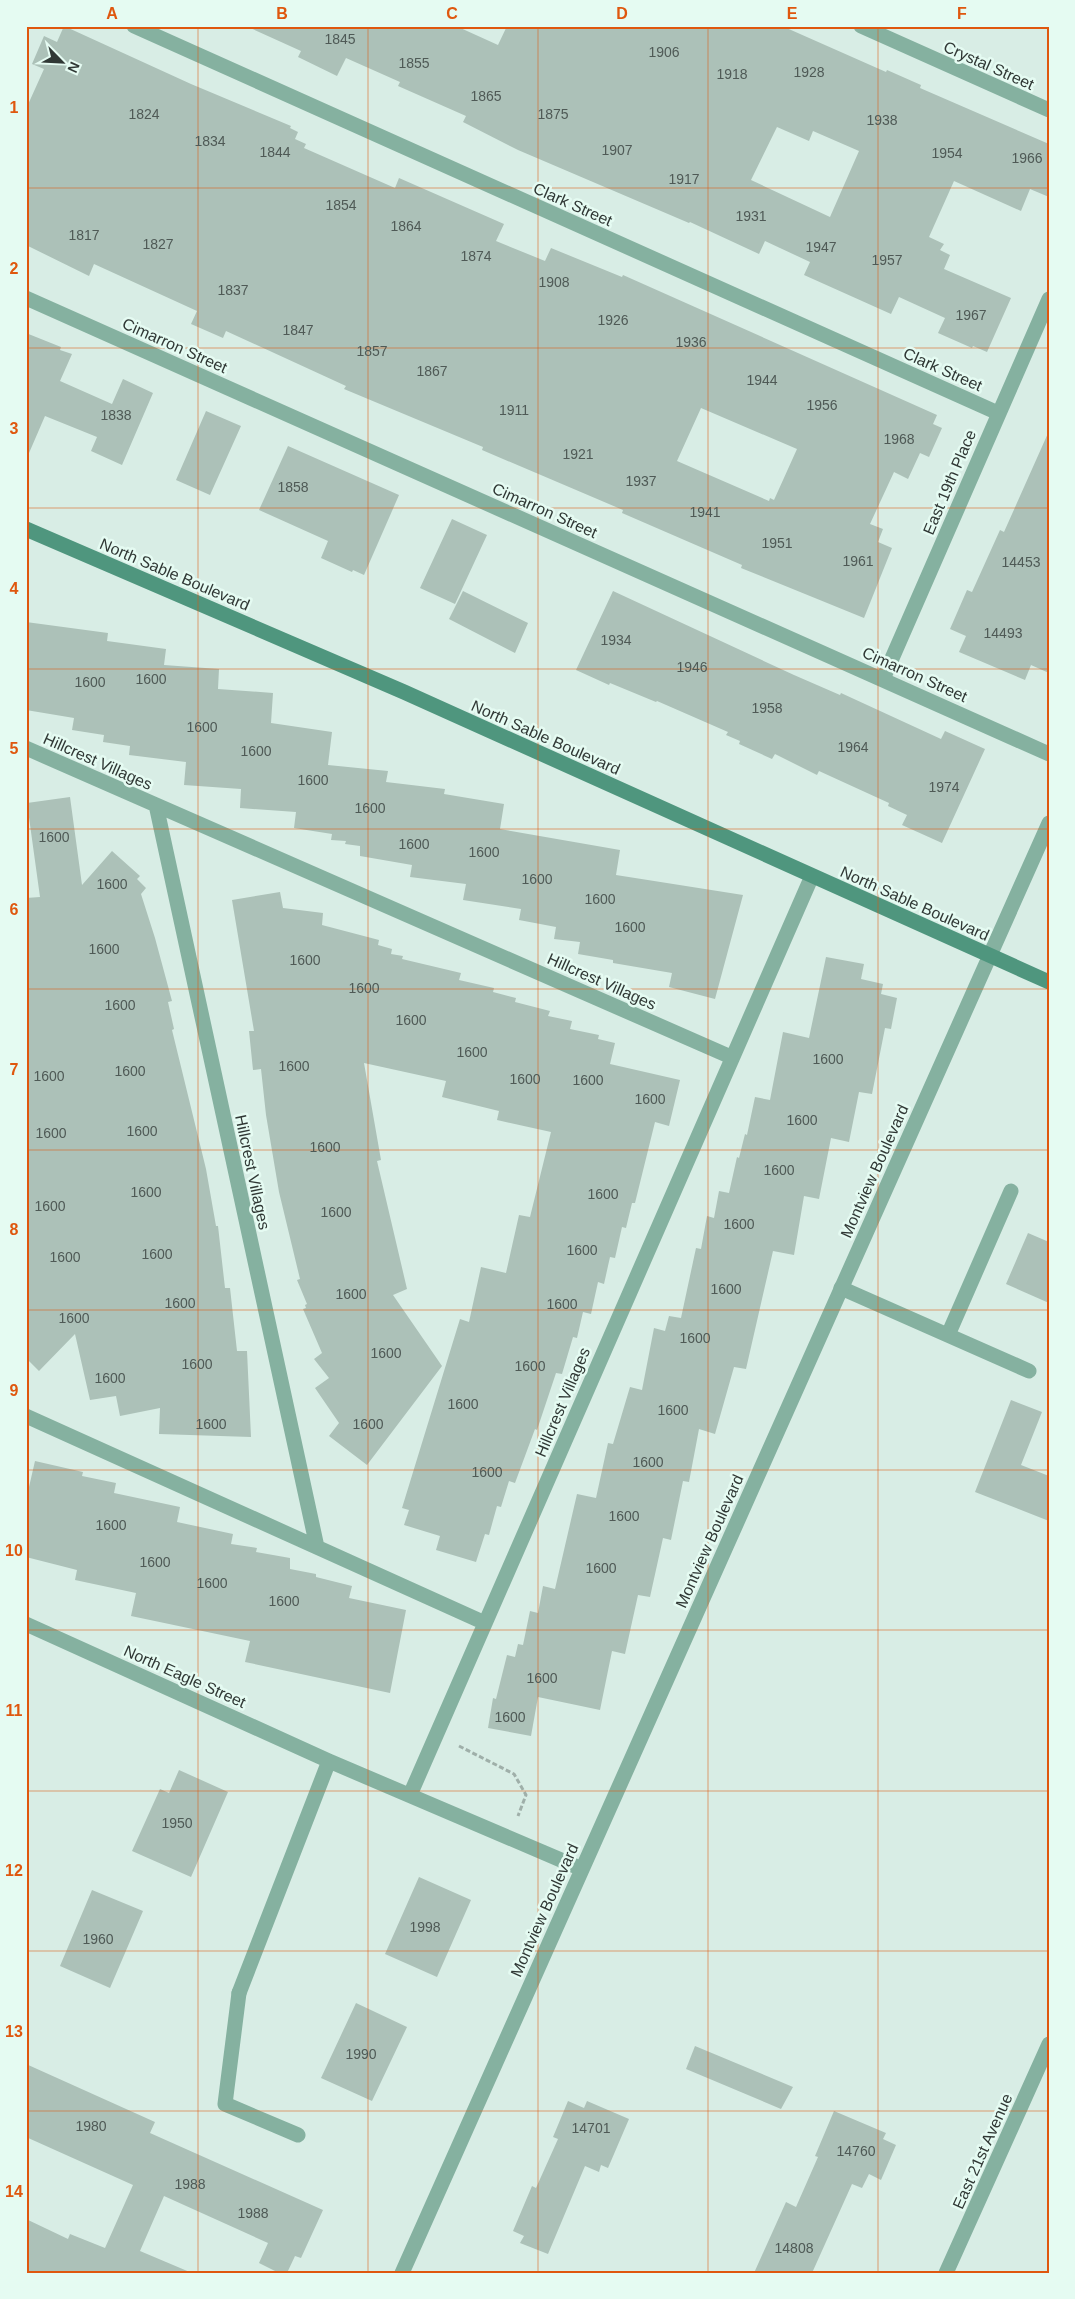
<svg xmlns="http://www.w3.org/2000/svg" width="1075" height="2299" font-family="Helvetica,sans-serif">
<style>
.building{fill:#acc1b8;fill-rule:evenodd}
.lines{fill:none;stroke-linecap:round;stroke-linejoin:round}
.path{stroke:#9fafa9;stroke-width:3;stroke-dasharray:5 2.5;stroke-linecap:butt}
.lane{stroke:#85b1a0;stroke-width:15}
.street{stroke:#85b1a0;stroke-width:15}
.secondary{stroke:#4f967e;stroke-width:15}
.grid{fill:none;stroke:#df570e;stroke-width:1;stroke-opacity:0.55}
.labels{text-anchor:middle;stroke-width:5;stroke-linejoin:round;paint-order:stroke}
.number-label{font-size:14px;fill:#4f5a56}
.street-label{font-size:16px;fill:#303835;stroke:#e5fbf2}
.neatline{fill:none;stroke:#df570e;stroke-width:2}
.grid-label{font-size:16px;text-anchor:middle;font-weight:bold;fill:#df570e}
</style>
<rect width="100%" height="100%" fill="#d8ede5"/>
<path class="building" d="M64 26 191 84 291 126 290 128 298 132 295 139 306 144 304 148 395 188 399 178 504 224 496 241 545 261 551 248 622 277 623 275 937 415 933 424 942 428 929 457 920 453 908 479 894 472 870 524 883 529 878 542 892 548 864 618 741 568 742 565 622 513 623 510 482 450 483 447 344 389 346 386 226 331 223 338 191 324 197 311 94 264 89 276 26 245V109L44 69 32 64 44 36 57 42ZM701 408 797 449 774 500 770 498 769 501 677 461Z
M246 26H456L498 45 507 26H782L886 72 887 70 921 85 920 88 1049 144V197L1030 189 1021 211 954 181 929 237 944 244 940 250 950 255 944 269 1011 298 987 352 973 346 972 348 938 333 945 318 899 297 891 314 804 275 810 262 765 241 759 254 690 222 689 223 518 150 463 122 466 116 398 86 400 82 346 58 337 76 298 57 301 51ZM777 127 809 141 813 131 859 151 830 217 751 180Z
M26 333 61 347 60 350 72 354 60 381 112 404 123 379 153 393 122 465 91 451 97 437 45 416 26 460Z
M206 411 241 426 210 495 176 480Z
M1049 431V673L1031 665 1025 680 959 652 966 636 950 629 967 590 972 592 1000 530 1004 532Z
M288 446 399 495 364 575 353 570 352 572 321 558 328 541 259 510Z
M452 519 487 535 455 604 420 588Z
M463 591 528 623 515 653 449 619Z
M613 591 794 675 840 695 841 693 941 739 945 731 985 749 942 843 902 825 907 815 888 806 889 803 819 771 817 775 775 754 772 759 739 744 740 741 726 735 728 732 657 701 656 702 610 683 609 685 576 670Z
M26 622 108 633 107 641 166 649 164 665 219 669 218 689 273 693 271 723 332 732 328 765 388 771 386 782 445 789 444 794 504 804 500 829 620 850 616 875 743 895 715 999 669 987 672 973 613 963V960L578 954 580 942 554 939 556 927 519 920 521 909 463 900 466 884 410 877 412 865 360 856V846L345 844 346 841 331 840 332 834 294 828 296 812 240 808 241 789 184 785 186 762 129 755 130 746 103 742 104 735 72 730 74 718 26 710Z
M70 797 82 885 112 851 140 876 137 879 146 888 141 894 155 938 172 1001 168 1002 174 1029 172 1030 206 1169 216 1226H218L225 1288H230L237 1351H247L251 1437 159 1434 160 1408 120 1416 116 1396 90 1400 75 1334 39 1371 26 1358V898L40 897 27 803Z
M280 892 283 908 323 913 322 925 379 940 378 945 392 949 391 954 403 956 402 959 461 973 459 980 494 988 493 992 516 998 515 1002 550 1011 548 1016 572 1021 570 1029 599 1035 598 1039 615 1043 610 1064 680 1080 669 1126 655 1122 635 1203H632L626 1228 622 1227 615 1258 610 1257 604 1284 598 1282 591 1314 583 1312 577 1338 573 1337 562 1374 556 1373 537 1430 535 1429 515 1483 509 1481 501 1507 497 1506 489 1535 485 1534 476 1562 436 1550 440 1536 404 1525 409 1510 402 1508 460 1319 469 1322 481 1267 506 1273 519 1215 530 1217 551 1132 497 1120 499 1111 442 1097 446 1081 364 1063 381 1160 377 1161 407 1289 393 1295 442 1366 367 1465 329 1436 339 1423 315 1388 329 1378 314 1359 322 1353 303 1309 306 1308 305 1305 307 1304 297 1280 300 1279 279 1192 266 1115 261 1069 253 1070 249 1031H254L232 900Z
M826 957 864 964 861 979 883 984 881 994 897 998 891 1029 885 1028 872 1094 859 1092 849 1142 831 1138 819 1199 804 1196 794 1255 773 1251 746 1369 734 1367 715 1434 699 1429 689 1482 683 1481 671 1540 663 1538 650 1597 638 1595 625 1654 612 1651 600 1710 538 1697 531 1736 488 1728 493 1698 496 1699 507 1655 515 1657 518 1644 523 1645 530 1611 538 1613 543 1586 555 1589 577 1494 596 1498 608 1443 613 1444 630 1387 642 1390 654 1328 665 1331 669 1316 681 1318 696 1248 701 1249 707 1216 714 1218 719 1191 729 1193 737 1157 739 1158 745 1134 747 1135 755 1097 770 1100 783 1032 809 1038Z
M1028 1233 1049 1242V1303L1006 1284Z
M1011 1400 1042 1412 1021 1465 1049 1476V1521L975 1492Z
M35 1461 83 1472 82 1476 116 1483 114 1493 180 1507 177 1522 233 1534 231 1544 257 1548 256 1552 290 1558V1569L316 1574V1577L352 1586 349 1598 406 1610 390 1693 245 1662 250 1641 131 1616 136 1593 75 1580 77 1570 26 1557V1500Z
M179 1770 228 1792 191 1877 132 1851 160 1789 169 1793Z
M419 1877 471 1900 437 1977 385 1954Z
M92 1890 143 1911 110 1988 60 1966Z
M356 2003 407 2027 372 2101 321 2078Z
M695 2046 793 2087 781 2109 686 2069Z
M26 2064 155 2122 150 2133 323 2210 301 2258 295 2256 287 2273H279L259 2263 268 2243 164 2196 140 2251 192 2273H26V2219L68 2239 70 2234 105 2248 133 2185 26 2137Z
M568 2101 584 2108 587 2101 629 2119 608 2168 601 2165 599 2172 585 2166 548 2254 520 2243 524 2236 513 2231 532 2186 536 2188 558 2139 553 2137Z
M834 2111 886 2133 883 2139 896 2145 881 2180 869 2174 862 2188 852 2184 812 2273H754L786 2202 796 2207 818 2157 815 2156Z"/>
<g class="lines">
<path class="path" d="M459 1746 514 1774 526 1795 518 1816"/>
<path class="lane" d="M841 1288 1029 1371
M948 1335 1011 1191
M239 1993 225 2104 298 2135"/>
<path class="street" d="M134 26 998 413
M861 26 1049 110
M26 298 1049 754
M883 679 1049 299
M26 748 731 1057
M156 805 317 1547
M26 1416 485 1623
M26 1624 329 1761 582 1869
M410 1795 812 876
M239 1993 329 1761
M402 2273 1049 823
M946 2273 1049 2044"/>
<path class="secondary" d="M26 529 404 692 1049 982"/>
</g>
<path class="grid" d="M198 26V2273M368 26V2273M538 26V2273M708 26V2273M878 26V2273M26 188H1049M26 348H1049M26 508H1049M26 669H1049M26 829H1049M26 989H1049M26 1150H1049M26 1310H1049M26 1470H1049M26 1630H1049M26 1791H1049M26 1951H1049M26 2111H1049"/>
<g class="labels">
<g class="number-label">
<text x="340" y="44">1845</text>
<text x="664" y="57">1906</text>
<text x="414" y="68">1855</text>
<text x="809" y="77">1928</text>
<text x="732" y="79">1918</text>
<text x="486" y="101">1865</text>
<text x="144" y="119">1824</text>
<text x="553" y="119">1875</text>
<text x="882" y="125">1938</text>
<text x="210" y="146">1834</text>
<text x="617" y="155">1907</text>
<text x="275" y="157">1844</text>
<text x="947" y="158">1954</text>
<text x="1027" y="163">1966</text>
<text x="684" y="184">1917</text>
<text x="341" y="210">1854</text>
<text x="751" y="221">1931</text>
<text x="406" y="231">1864</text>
<text x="84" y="240">1817</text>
<text x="158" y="249">1827</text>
<text x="821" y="252">1947</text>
<text x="476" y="261">1874</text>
<text x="887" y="265">1957</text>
<text x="554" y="287">1908</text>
<text x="233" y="295">1837</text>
<text x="971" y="320">1967</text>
<text x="613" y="325">1926</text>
<text x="298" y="335">1847</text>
<text x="691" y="347">1936</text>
<text x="372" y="356">1857</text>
<text x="432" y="376">1867</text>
<text x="762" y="385">1944</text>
<text x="822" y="410">1956</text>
<text x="514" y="415">1911</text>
<text x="116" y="420">1838</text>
<text x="899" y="444">1968</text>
<text x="578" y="459">1921</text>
<text x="641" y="486">1937</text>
<text x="293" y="492">1858</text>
<text x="705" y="517">1941</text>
<text x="777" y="548">1951</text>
<text x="858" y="566">1961</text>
<text x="1021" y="567">14453</text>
<text x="1003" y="638">14493</text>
<text x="616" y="645">1934</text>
<text x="692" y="672">1946</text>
<text x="151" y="684">1600</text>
<text x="90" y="687">1600</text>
<text x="767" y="713">1958</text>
<text x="202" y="732">1600</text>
<text x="853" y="752">1964</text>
<text x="256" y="756">1600</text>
<text x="313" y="785">1600</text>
<text x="944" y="792">1974</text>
<text x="370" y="813">1600</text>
<text x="54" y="842">1600</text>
<text x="414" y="849">1600</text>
<text x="484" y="857">1600</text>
<text x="537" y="884">1600</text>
<text x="112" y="889">1600</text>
<text x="600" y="904">1600</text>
<text x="630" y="932">1600</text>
<text x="104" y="954">1600</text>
<text x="305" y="965">1600</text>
<text x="364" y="993">1600</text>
<text x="120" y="1010">1600</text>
<text x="411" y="1025">1600</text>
<text x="472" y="1057">1600</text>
<text x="828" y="1064">1600</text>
<text x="294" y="1071">1600</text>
<text x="130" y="1076">1600</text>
<text x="49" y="1081">1600</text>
<text x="525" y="1084">1600</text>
<text x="588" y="1085">1600</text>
<text x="650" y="1104">1600</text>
<text x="802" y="1125">1600</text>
<text x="142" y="1136">1600</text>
<text x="51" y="1138">1600</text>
<text x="325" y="1152">1600</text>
<text x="779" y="1175">1600</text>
<text x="146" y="1197">1600</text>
<text x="603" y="1199">1600</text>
<text x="50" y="1211">1600</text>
<text x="336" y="1217">1600</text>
<text x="739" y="1229">1600</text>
<text x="582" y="1255">1600</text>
<text x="157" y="1259">1600</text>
<text x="65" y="1262">1600</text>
<text x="726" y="1294">1600</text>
<text x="351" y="1299">1600</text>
<text x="180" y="1308">1600</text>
<text x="562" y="1309">1600</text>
<text x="74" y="1323">1600</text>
<text x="695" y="1343">1600</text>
<text x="386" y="1358">1600</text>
<text x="197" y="1369">1600</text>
<text x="530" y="1371">1600</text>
<text x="110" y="1383">1600</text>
<text x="463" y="1409">1600</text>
<text x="673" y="1415">1600</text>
<text x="211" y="1429">1600</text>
<text x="368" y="1429">1600</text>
<text x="648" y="1467">1600</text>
<text x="487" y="1477">1600</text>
<text x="624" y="1521">1600</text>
<text x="111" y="1530">1600</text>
<text x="155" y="1567">1600</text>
<text x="601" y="1573">1600</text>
<text x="212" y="1588">1600</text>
<text x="284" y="1606">1600</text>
<text x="542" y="1683">1600</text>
<text x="510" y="1722">1600</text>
<text x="177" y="1828">1950</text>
<text x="425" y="1932">1998</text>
<text x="98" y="1944">1960</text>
<text x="361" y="2059">1990</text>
<text x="91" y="2131">1980</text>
<text x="591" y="2133">14701</text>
<text x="856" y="2156">14760</text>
<text x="190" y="2189">1988</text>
<text x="253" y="2218">1988</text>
<text x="794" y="2253">14808</text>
</g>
<g class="street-label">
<text transform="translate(989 65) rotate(24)" y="6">Crystal Street</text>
<text transform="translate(573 204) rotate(24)" y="6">Clark Street</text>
<text transform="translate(175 345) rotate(24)" y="6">Cimarron Street</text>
<text transform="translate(943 369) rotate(24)" y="6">Clark Street</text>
<text transform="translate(949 482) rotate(-67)" y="6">East 19th Place</text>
<text transform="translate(545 510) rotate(24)" y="6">Cimarron Street</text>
<text transform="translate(175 574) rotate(23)" y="6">North Sable Boulevard</text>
<text transform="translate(915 674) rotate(24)" y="6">Cimarron Street</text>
<text transform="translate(546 737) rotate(24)" y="6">North Sable Boulevard</text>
<text transform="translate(98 761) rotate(24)" y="6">Hillcrest Villages</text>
<text transform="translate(915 903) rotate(24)" y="6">North Sable Boulevard</text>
<text transform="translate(602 981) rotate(24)" y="6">Hillcrest Villages</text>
<text transform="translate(874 1171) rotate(-66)" y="6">Montview Boulevard</text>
<text transform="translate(253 1172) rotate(78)" y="6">Hillcrest Villages</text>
<text transform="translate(562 1402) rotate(-67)" y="6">Hillcrest Villages</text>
<text transform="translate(709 1541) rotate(-66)" y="6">Montview Boulevard</text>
<text transform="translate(185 1676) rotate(24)" y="6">North Eagle Street</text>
<text transform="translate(544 1910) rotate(-66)" y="6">Montview Boulevard</text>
<text transform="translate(982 2151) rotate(-66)" y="6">East 21st Avenue</text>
</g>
</g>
<rect width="1075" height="2299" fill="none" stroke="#e5fbf2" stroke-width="55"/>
<g transform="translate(62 62) rotate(114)" stroke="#e5fbf2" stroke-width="4" paint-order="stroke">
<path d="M0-4L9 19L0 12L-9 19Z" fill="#303835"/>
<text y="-8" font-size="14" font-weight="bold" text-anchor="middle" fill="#303835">N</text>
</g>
<rect x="28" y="28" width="1020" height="2244" class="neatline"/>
<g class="grid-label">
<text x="112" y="19">A</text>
<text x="282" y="19">B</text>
<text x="452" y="19">C</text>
<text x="622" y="19">D</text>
<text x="792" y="19">E</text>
<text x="962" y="19">F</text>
<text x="14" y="113">1</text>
<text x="14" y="274">2</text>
<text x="14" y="434">3</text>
<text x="14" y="594">4</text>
<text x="14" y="754">5</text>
<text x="14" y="915">6</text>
<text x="14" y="1075">7</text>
<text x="14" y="1235">8</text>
<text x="14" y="1396">9</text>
<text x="14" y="1556">10</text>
<text x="14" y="1716">11</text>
<text x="14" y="1876">12</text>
<text x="14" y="2037">13</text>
<text x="14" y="2197">14</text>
</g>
</svg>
